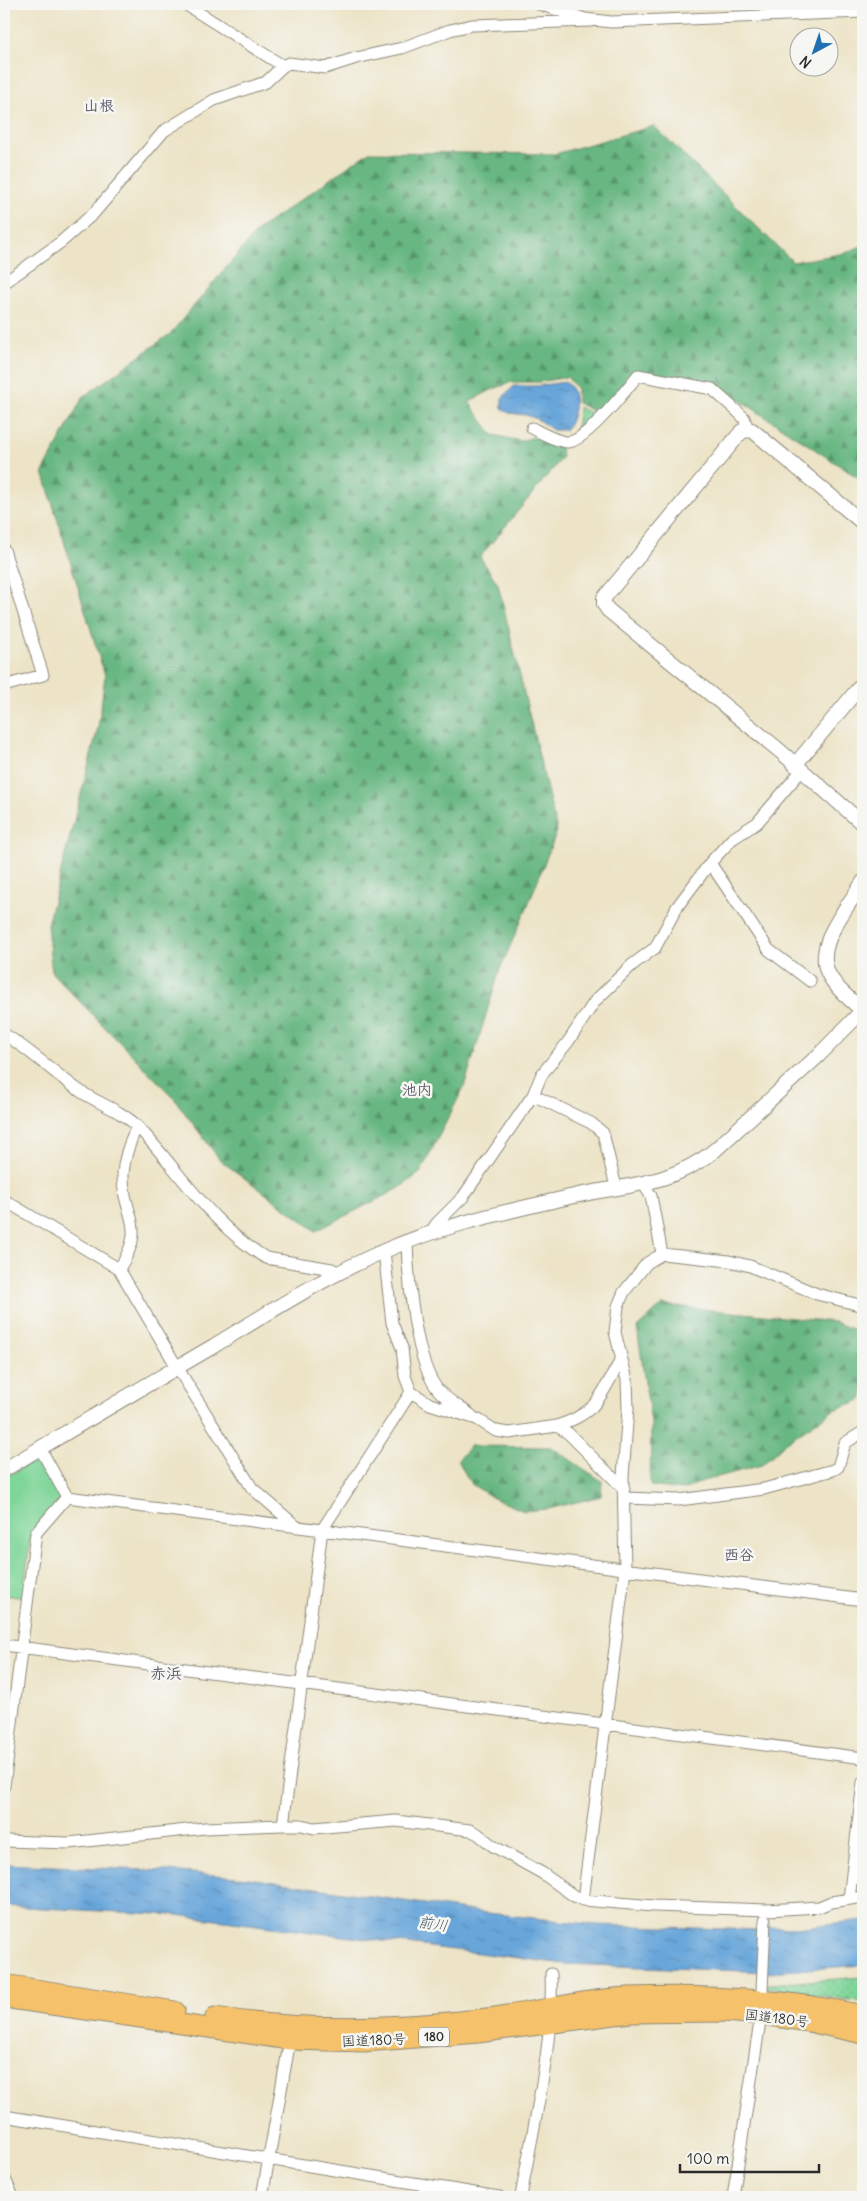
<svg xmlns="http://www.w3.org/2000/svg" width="867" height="2201" font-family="Delius,'Klee One',sans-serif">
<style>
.grass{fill:url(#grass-dots);stroke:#568062}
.forest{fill:url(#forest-firs);stroke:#4a7156}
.green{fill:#80d69a;stroke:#568062}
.water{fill:url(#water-ripples);stroke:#4a6882}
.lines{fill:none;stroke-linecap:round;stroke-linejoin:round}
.minor-casing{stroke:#8c8879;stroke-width:13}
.tertiary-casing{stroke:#8c8879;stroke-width:16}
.trunk-casing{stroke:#8c8879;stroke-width:21}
.minor{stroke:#fff;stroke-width:11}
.tertiary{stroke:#fff;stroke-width:14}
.trunk{stroke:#f5c16b;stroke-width:19}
.labels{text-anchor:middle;stroke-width:5;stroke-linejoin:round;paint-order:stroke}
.shield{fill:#f6f6f2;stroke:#686867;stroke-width:1}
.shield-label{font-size:12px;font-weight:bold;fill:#2b2b2b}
.street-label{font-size:14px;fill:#2b2b2b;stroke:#f6f6f2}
.neighbourhood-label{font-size:15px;font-weight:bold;fill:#5f596b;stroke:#f6f6f2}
.water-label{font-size:15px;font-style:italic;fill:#405668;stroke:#f6f6f2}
.quarter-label{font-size:16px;font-weight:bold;fill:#5f596b;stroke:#f6f6f2}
</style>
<defs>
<pattern id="grass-dots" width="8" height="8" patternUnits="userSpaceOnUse" patternTransform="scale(1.25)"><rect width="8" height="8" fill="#80d69a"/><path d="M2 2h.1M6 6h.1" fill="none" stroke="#6fb885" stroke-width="1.8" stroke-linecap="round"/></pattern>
<pattern id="forest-firs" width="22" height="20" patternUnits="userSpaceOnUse" patternTransform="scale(1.25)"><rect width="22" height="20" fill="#68b782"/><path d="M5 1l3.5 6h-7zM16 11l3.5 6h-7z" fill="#56956b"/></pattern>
<pattern id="water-ripples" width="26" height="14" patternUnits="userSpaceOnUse" patternTransform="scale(1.25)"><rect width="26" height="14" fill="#68a6da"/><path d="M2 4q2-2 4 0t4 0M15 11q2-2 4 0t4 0" fill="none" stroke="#5687b1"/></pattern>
</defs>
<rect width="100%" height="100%" fill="#f6f6f2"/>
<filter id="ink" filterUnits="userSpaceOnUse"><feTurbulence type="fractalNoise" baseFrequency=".02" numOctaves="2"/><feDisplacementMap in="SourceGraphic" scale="10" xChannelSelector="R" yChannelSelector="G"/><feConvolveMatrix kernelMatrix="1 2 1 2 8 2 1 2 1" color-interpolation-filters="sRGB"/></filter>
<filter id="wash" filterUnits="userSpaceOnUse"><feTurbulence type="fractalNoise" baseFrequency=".0096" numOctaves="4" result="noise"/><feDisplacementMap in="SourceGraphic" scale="20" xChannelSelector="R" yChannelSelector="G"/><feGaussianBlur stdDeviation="1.12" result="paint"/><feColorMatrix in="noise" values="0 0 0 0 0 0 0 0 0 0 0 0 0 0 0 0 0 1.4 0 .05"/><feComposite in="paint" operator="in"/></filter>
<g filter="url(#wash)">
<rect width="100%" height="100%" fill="#ede4c7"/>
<path class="grass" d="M579 407 595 416 575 436Z
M863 1977V1982L859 1983 863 2002 765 1987 768 1984Z"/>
<path class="forest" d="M654 126 793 262 846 253 863 245V481L714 383 637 371 597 413 577 403V389L567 377 539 382H512L491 390 469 402 493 435 521 441 533 437 561 446 562 458 480 557 498 584 557 831 526 910 500 969 464 1087 420 1173 398 1189 316 1231 220 1160 173 1097 52 973 47 925 98 728 105 676 43 472 83 397 170 334 259 229 369 152 555 154Z
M662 1305 834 1322 863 1333V1399L834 1410 786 1442 762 1465 703 1481 684 1490 650 1486 651 1422 637 1328Z
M470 1446 551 1447 602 1481 601 1496 548 1509 524 1511 493 1498 470 1483 458 1460Z"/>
<path class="green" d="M40 1457 62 1497 31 1532 23 1598 4 1595V1478Z"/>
<path class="water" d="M565 382C580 391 575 419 565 430H553L537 419 526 415 509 413 502 408V398L514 386H537Z
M4 1864 168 1871 248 1878 479 1912 597 1925 762 1930 767 1927 796 1928 863 1920V1965L769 1972 565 1964 177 1915 4 1906Z"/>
</g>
<g filter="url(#ink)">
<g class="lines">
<defs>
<path id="minor" d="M185 4 283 66
M539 4 585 19 611 22 863 12
M4 283 61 242 94 213 164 131 214 100 266 82 283 66 289 63 325 68 356 58 402 48 450 30 472 25 591 21
M532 428C542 433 557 442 568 442 585 442 627 389 638 375L712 389 738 412 744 418 748 429
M4 550 43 675 4 686
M710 863 769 950 810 981
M4 1034C30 1050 52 1071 77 1089 96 1103 122 1110 139 1128 180 1172 212 1226 266 1258L332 1269 339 1274
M533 1095 591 1123 603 1133 616 1187
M643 1183 651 1196 662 1254
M4 1200 119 1269 177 1367 252 1488 297 1527
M430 1233 437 1223 463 1197 533 1095 542 1074 568 1042 595 1001 632 965 655 948 677 907 710 863 732 839 757 823 801 771
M407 1242C408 1277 415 1367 440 1392 449 1401 461 1408 471 1415
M384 1251 392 1323 402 1348 405 1376 411 1392 430 1404 477 1419 496 1431 509 1433 557 1426 568 1433 624 1489
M119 1269C149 1223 122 1218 123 1174 124 1157 130 1141 137 1126
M557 1426C601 1411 599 1396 621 1360
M40 1448 67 1497
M67 1497 863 1600
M625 1498 679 1500 764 1489 833 1470 838 1467 845 1443 863 1432
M4 1645 863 1758
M4 1786 36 1533 67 1497
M283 1825 322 1530 411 1392
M4 1841 69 1843 205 1828 283 1825H301L314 1828 396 1821 470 1830 478 1834 493 1846 542 1873 574 1896 583 1900 654 1906 767 1910 819 1907 831 1902 863 1897
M849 1899 863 1782
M583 1900 625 1569 623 1476 628 1409 627 1380 615 1332 618 1306 624 1292 647 1263 662 1254 729 1261 750 1266 817 1294 863 1306
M4 2116 499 2197
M4 2177 13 2197
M262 2197 291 2034
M521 2197C533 2125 554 2046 551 1974
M733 2197 761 2015 765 1920"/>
<path id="tertiary" d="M863 523 752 430 742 431 604 598V604L608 610 780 751 863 824
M795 765 863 683
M863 1011C851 1000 835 988 828 973 814 944 849 906 863 882
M4 1470C73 1428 142 1388 212 1347 268 1313 324 1277 384 1251 445 1224 510 1211 574 1196 625 1185 673 1185 715 1150L819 1055 863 1010"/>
<path id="trunk" d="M4 1984 175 2011
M4 1998 290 2040 365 2042 478 2033 630 2013 724 2012 761 2015 809 2022 863 2034
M215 2017C303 2031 391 2029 479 2019 529 2014 579 1999 629 1997 708 1994 786 1999 863 2015"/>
</defs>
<use href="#minor" class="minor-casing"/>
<use href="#tertiary" class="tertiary-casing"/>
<use href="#trunk" class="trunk-casing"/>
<use href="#minor" class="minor"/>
<use href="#tertiary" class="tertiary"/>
<use href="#trunk" class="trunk"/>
</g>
</g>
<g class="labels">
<rect class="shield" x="419" y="2027.5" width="30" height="19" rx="4"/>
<g class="shield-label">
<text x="434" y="2041">180</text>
</g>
<g class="street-label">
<text transform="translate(777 2018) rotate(7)" y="5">国道180号</text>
<text transform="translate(374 2040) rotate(-2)" y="5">国道180号</text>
</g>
<g class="neighbourhood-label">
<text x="99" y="111">山根</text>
<text x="417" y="1095">池内</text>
<text x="739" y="1560">西谷</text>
</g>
<g class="water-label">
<text transform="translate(433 1924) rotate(8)" y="5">前川</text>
</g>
<g class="quarter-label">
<text x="166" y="1679">赤浜</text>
</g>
</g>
<rect width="867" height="2201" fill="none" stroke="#f6f6f2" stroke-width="20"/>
<g transform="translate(814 52) rotate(220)"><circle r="24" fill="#f6f6f2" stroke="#a5a5a2"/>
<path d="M0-4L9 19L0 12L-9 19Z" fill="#1f6fb2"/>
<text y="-8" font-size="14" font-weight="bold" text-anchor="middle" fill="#2b2b2b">N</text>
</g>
<path d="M680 2164v8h139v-8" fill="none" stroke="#2b2b2b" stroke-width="2.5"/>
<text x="687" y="2164" font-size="15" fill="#2b2b2b" stroke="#f6f6f2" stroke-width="4" paint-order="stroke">100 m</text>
</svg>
